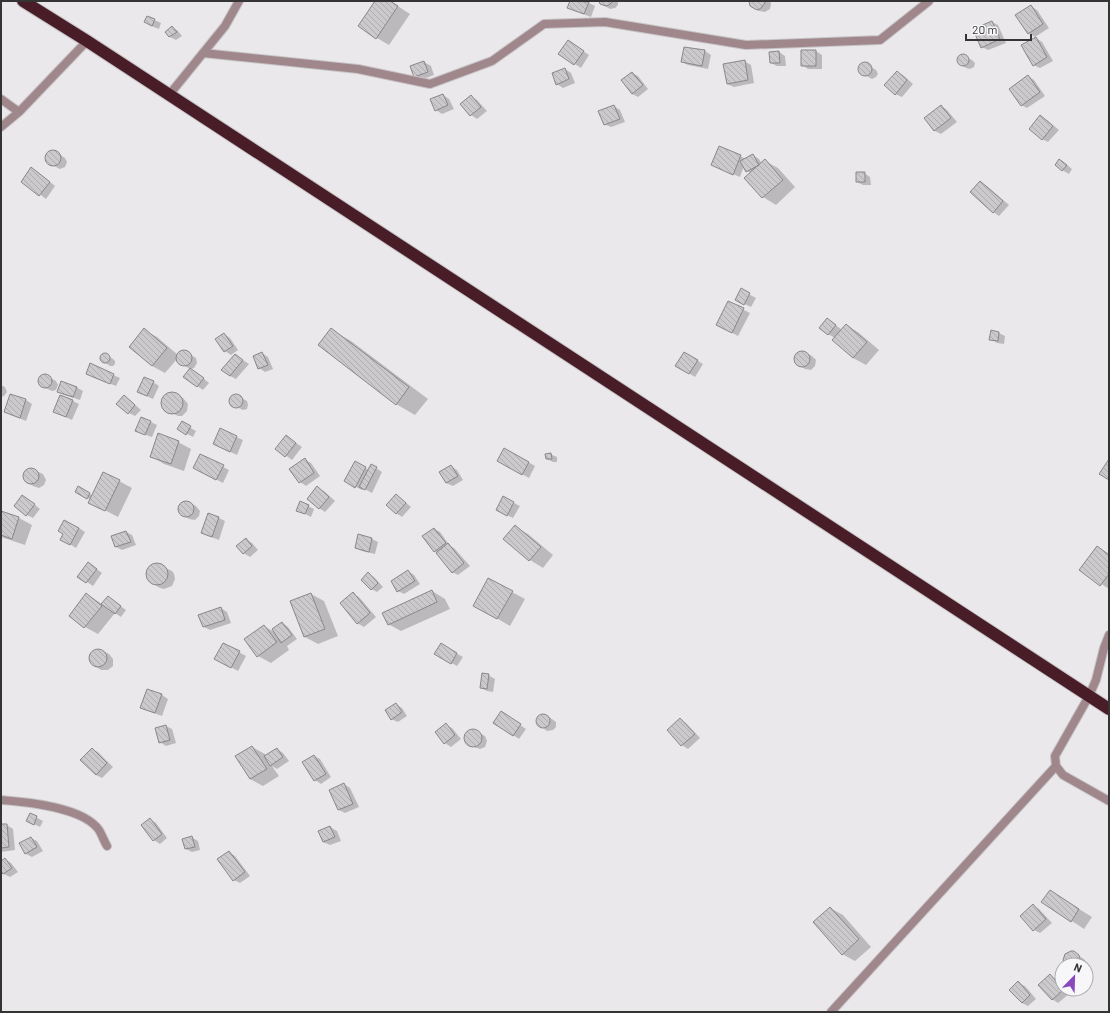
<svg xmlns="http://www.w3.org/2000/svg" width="1110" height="1013" font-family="Barlow,sans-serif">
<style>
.shadow{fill:#0003}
.building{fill:url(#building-back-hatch);stroke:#89878a}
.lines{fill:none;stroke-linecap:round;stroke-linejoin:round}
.street-casing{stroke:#c6c4c7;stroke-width:10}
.highway-casing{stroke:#c6c4c7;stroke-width:14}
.street{stroke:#a0878c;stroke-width:8}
.highway{stroke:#491d28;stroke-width:12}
</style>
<defs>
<pattern id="building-back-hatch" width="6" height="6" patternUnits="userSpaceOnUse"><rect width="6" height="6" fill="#cbc9cc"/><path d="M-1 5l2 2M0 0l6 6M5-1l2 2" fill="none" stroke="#afadb0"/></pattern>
</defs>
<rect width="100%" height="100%" fill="#eae8eb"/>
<path class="shadow" d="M376 1H390L410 14 389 45 377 38Z
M571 1H585L595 6 591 17 575 11 569 7Z
M600 1H618V5L615 8 610 9 603 5Z
M750 1H770L771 4 770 9 765 12 759 11 753 7Z
M1031 6 1037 10 1049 28 1035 37 1029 33Z
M148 17 161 23 159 29 151 26Z
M992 22 998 25 1006 43 988 50 982 47Z
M172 27 178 31 182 36 176 40 170 37 166 32Z
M1036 38 1042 42 1053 61 1040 68 1033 65Z
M574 45 589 55 581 68 560 54Z
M705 51 711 55 708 69 688 65 682 62Z
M816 51 822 55V69H808L802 65Z
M779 52 785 56 786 66H777L771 63Z
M961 55 972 60 975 63 974 67 970 69 966 68 960 64 958 61V57Z
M744 61 751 65 754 83 734 87 727 84Z
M424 62 431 66 434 75 421 80 415 76Z
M866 64 876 70 878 74 876 77 872 79 861 73 860 69 862 65Z
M565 69 571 73 575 83 563 88 557 84Z
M897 72 903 75 913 84 902 97 895 94Z
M632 73 638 76 648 89 638 97 632 94Z
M1028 76 1034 80 1045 96 1027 108 1021 105Z
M443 95 449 99 454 109 442 114 436 110Z
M471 96 477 100 487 111 477 119 471 115Z
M614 106 620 110 625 122 611 127 604 124Z
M941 106 947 110 957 122 941 134 935 131Z
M1041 116 1047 120 1059 130 1048 142 1042 139Z
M720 147 746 159 753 155 759 159 762 164 765 161 778 168 795 187 776 205 763 197 746 178 751 173 747 171 744 166 740 177 718 168Z
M54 151 65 158 67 162 65 167 60 169 48 163 47 158 49 153Z
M1066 164 1072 169 1069 174 1062 170Z
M32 169 38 172 55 186 46 199 22 181Z
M864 173 870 177 871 185H863L857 182Z
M981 182 987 186 1009 205 999 216 993 212Z
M741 290 756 298 751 307 742 303Z
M728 302 750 313 738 336 723 328Z
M833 323 842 330 846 325 859 333 879 350 866 365 853 358 835 338 828 334Z
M144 330 157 337 178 355 180 353 185 351 196 358 197 363 194 368 190 369 197 373 209 383 203 390 184 377 190 369 178 362 177 359 165 373 152 366 130 346Z
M331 330 351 341 428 399 415 415 396 404Z
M999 333 1005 336 1004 344 997 343 991 339Z
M224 334 230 338 238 350 231 355 225 351 217 339Z
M800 352H805L812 356 816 360 815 366 811 370 805 369 799 365 795 361V355Z
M262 353 268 357 273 369 265 372 259 368Z
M685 353 703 364 695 377 677 366Z
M103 355H106L113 359 115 361V364L113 366H110L101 360V357Z
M235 355 249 364 236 379 230 376Z
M91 365 120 378 116 386 93 377Z
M45 375 56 381 58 385 56 390 52 391 41 386 39 381 41 377Z
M153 382 159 386 153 399 144 395Z
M1 385 5 387 7 392 4 396 1 397Z
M76 387 83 391 80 400 64 395 58 391Z
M172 393 183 398 188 404 187 411 182 416H178L164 409 162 402 165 396Z
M11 395 26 400 32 404 26 421 11 415 5 412Z
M236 395 247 401 248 405 247 409 243 410 232 405 230 401 232 397Z
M124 397 130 400 141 410 135 416 129 413Z
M73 401 79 404 72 420 61 415Z
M151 422 157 425 152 437 143 434Z
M182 423 196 431 193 437 178 429Z
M221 430 243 440 237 455 220 447Z
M292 440 302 447 292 460 277 449Z
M178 442 191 449 184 471 164 464 151 456Z
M505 449 535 466 529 478 498 461Z
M550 454 557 457V462H553L547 459Z
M200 455 229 470 223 483 200 471Z
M305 460 311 463 320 476 306 486 300 482Z
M355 462 369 470 376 468 382 472 372 493 363 488 362 490 345 481Z
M451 466 457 470 463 480 453 486 446 483Z
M31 469 36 471 43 474 46 480 44 485 39 488 33 486 27 482 24 477 26 472Z
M119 481 132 488 118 517 89 502 91 500 76 491 78 488 93 496Z
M318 488 324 491 335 501 325 512 319 508Z
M396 495 402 499 411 507 402 517 396 513Z
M29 500 40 509 33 518 27 515Z
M184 502 190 503 196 506 200 511 199 516 195 520 189 519 183 515 179 511 180 505Z
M514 503 520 506 513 518 503 513Z
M308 506 314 509 311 517 298 510Z
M1 512 19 518 32 525 25 545 1 537Z
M208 514 219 518 225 521 219 540 208 536 202 533Z
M515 527 528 534 553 555 543 568 530 560 505 539Z
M79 528 85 532 76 548 68 543Z
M434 529 440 532 450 546 454 548 470 566 458 575 452 572 438 553 434 551Z
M126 532 132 535 136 545 122 550 116 547Z
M372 539 378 542 375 554 362 551 356 548Z
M246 540 252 543 258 550 250 557 243 553Z
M1097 547 1109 554V589L1080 570Z
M158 564 172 571 174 574 175 579 172 586 164 589 160 588 150 582 147 574 150 567 154 565Z
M94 567 102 573 93 586 78 576Z
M408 571 414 575 420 584 404 594 398 591Z
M368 574 374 577 383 587 377 592 371 589Z
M432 591 445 599 450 609 401 631 388 624Z
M512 592 525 599 510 626 474 605Z
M87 594 102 604 108 597 126 610 121 617 115 613 98 634 85 627 70 616Z
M311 594 324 601 338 636 318 644 305 637Z
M353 594 359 597 376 617 364 627 357 623Z
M221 608 227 612 231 623 210 630 204 627Z
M282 623 288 627 297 639 287 646 289 650 271 663 258 656 264 626 276 633Z
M224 644 246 656 238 671 216 659Z
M441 645 463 657 457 666 436 654Z
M99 649 109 654 113 659V666L108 670H101L95 666 90 661 91 654 95 650Z
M488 675 495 679 493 692 487 691 481 688Z
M148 690 162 695 168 699 162 716 148 711 142 707Z
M396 704 402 708 407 716 398 722 391 719Z
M545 714 556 722V727L553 730 547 731 537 723V719L540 715Z
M507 716 526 729 519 739 513 735Z
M680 719 686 723 700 738 688 749 682 745Z
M446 725 452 728 461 739 451 747 445 743Z
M166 726 172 729 176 743 166 746 160 742Z
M472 730 478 732 485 736 487 741 485 747 480 749 474 747 468 744 465 738 467 733Z
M252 747 265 754 266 756 277 749 283 753 289 761 277 769 272 766 279 776 263 786 250 779Z
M92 749 98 752 113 767 102 778 96 775Z
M314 756 320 759 331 777 321 784 315 780Z
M344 784 350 788 359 807 345 813 339 810Z
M30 814 43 821 40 827 34 824Z
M150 819 156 823 167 838 160 844 154 840Z
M1 825H7L13 829 15 850 1 852Z
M330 827 337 831 341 841 330 845 323 842Z
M191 837 198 841 200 850 192 852 186 849Z
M31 838 37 841 43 851 32 857 26 854Z
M229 852 235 856 250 876 240 883 234 880Z
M5 859 11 863 18 872 10 877 4 874 1 869V862Z
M1050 891 1092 917 1084 929 1043 902Z
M1033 906 1039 909 1052 923 1040 933 1034 930Z
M830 908 843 915 871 947 855 961 842 954Z
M1074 952 1085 960 1086 965H1067Z
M1050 976 1056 979 1062 986V989H1065L1069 994 1058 1003 1052 999Z
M1018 983 1025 986 1036 999 1028 1006 1022 1003Z"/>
<path class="building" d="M375 1H390L398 6 376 39 358 26Z
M570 1 589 2 584 14 567 8Z
M599 1H613L609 5 606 6 600 4Z
M749 1H765V3L761 8 758 10 755 9 750 6Z
M1031 5 1043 24 1028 34 1015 15Z
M147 16 155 19 152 26 144 22Z
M992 21 1000 39 981 48 973 29Z
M172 26 177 32 169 37 165 32Z
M1036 37 1047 57 1033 66 1021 45Z
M568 40 584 51 574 65 558 54Z
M684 47 705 50 702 66 681 62Z
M801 50H816V66H801Z
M779 51 780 63H770L769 52Z
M957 60a6 6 0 1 1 12 0a6 6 0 1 1-12 0Z
M745 60 748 80 727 84 723 64Z
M424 61 428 72 414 77 410 66Z
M858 69a7 7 0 1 1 14 0a7 7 0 1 1-14 0Z
M565 68 569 79 556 85 552 73Z
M897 71 907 80 895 95 884 85Z
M632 72 643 85 632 94 621 80Z
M1028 75 1040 92 1021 106 1009 89Z
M443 94 448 105 435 111 430 99Z
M471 95 481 107 470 116 460 104Z
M614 105 620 119 604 125 598 111Z
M941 105 951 118 934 131 924 118Z
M1040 115 1053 126 1042 140 1029 129Z
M719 146 741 155 733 175 711 165Z
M45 158a8 8 0 1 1 16 0a8 8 0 1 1-16 0Z
M753 154 759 165 746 172 740 161Z
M765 159 783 180 762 198 744 178Z
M1059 159 1067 165 1062 171 1055 165Z
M31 167 50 182 39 196 21 182Z
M856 172H865V182H856Z
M980 181 1003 201 993 213 970 192Z
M741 288 750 293 744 305 735 300Z
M728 301 744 308 732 333 716 325Z
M827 318 836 325 828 335 819 328Z
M846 324 867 342 853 358 832 340Z
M144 328 167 348 152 366 129 347Z
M331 328 409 387 396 405 318 345Z
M991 330 999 332 998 341 989 340Z
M224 333 233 346 224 352 215 339Z
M176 358a8 8 0 1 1 16 0a8 8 0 1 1-16 0Z
M794 359a8 8 0 1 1 16 0a8 8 0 1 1-16 0Z
M262 352 268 365 258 369 253 356Z
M684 352 698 360 689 374 675 366Z
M100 358a5 5 0 1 1 10 0a5 5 0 1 1-10 0Z
M235 354 243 360 230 376 221 370Z
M90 363 114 374 110 384 86 374Z
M190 368 204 378 197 387 183 377Z
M38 381a7 7 0 1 1 14 0a7 7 0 1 1-14 0Z
M144 377 154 381 147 396 137 392Z
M61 381 77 387 73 397 57 392Z
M161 403a11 11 0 1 1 22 0a11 11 0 1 1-22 0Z
M10 394 26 399 20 418 4 412Z
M229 401a7 7 0 1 1 14 0a7 7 0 1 1-14 0Z
M60 395 73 400 66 417 53 412Z
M124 395 135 405 128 414 116 404Z
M141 417 151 421 145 435 135 431Z
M182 421 191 426 186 435 177 429Z
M220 428 237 436 230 452 213 444Z
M158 433 179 441 171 464 150 457Z
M286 435 296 443 285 457 275 449Z
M504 448 529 462 522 475 497 461Z
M551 453 552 459H546L545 454Z
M200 454 224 465 216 480 193 468Z
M305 458 314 473 299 483 289 469Z
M1109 459V480L1099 474Z
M355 461 366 467 355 488 344 481Z
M371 464 377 467 365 490 359 487Z
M451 465 458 476 446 483 439 472Z
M23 476a8 8 0 1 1 16 0a8 8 0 1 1-16 0Z
M103 472 120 480 105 511 88 503Z
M78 486 90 493 87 499 75 492Z
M317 486 329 497 319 509 307 499Z
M396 494 406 503 396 514 386 505Z
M22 495 35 504 26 516 14 506Z
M503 496 514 502 507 516 496 510Z
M178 509a8 8 0 1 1 16 0a8 8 0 1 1-16 0Z
M300 501 309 505 305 514 296 511Z
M1 511 19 517 12 539 1 535Z
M208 513 219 517 212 537 201 533Z
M64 520 79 528 70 545 60 540 63 534 58 531Z
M515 525 541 547 529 561 503 539Z
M434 528 446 543 434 552 422 536Z
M126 531 131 542 115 547 111 536Z
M358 534 372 538 369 552 355 548Z
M246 538 252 546 243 554 236 546Z
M448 543 464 563 452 573 436 553Z
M1097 546 1109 555V574L1100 586 1079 570Z
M88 562 97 569 86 583 77 577Z
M146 574a11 11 0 1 1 22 0a11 11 0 1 1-22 0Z
M408 570 415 581 397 592 391 581Z
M368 572 378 583 371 590 361 580Z
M488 578 513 591 497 619 473 606Z
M432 590 437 602 388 625 382 613Z
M353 592 370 613 357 624 340 603Z
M86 593 102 606 84 628 69 616Z
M311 593 325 629 304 637 290 601Z
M108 596 121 606 115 614 101 604Z
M221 607 225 620 203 627 198 615Z
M282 622 292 635 281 643 272 629Z
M264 625 277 642 257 657 244 639Z
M223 643 240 651 231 668 214 659Z
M441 643 457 653 451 664 434 654Z
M89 658a9 9 0 1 1 18 0a9 9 0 1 1-18 0Z
M482 673 489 674 487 689 480 688Z
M147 689 162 694 155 713 140 708Z
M396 703 402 712 391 720 385 710Z
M501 711 521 724 513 736 493 723Z
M536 721a7 7 0 1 1 14 0a7 7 0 1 1-14 0Z
M680 718 695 734 681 746 667 730Z
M446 723 455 735 444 744 435 732Z
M166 725 170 740 159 743 155 728Z
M464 738a9 9 0 1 1 18 0a9 9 0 1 1-18 0Z
M252 746 267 769 250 779 235 756Z
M92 748 107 763 96 775 80 760Z
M277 748 283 757 270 766 264 756Z
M314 755 326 774 314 781 302 762Z
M344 783 353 804 338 810 329 790Z
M30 813 37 816 34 825 26 821Z
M150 818 162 834 153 841 141 825Z
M1 824H7L9 847 1 848Z
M330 826 335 837 323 842 318 831Z
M192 836 195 847 185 849 182 839Z
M31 837 37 847 25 854 19 843Z
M229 851 245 872 233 881 217 859Z
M5 858 12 868 3 874 1 871V861Z
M1050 890 1079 909 1071 922 1041 902Z
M1033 904 1046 919 1033 931 1020 916Z
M830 907 859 939 842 955 813 922Z
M1071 951H1074L1079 955 1080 961 1078 965H1066L1064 963 1063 960 1065 954Z
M1050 974 1063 990 1052 1000 1038 985Z
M1018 981 1030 995 1022 1003 1009 990Z"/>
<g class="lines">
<defs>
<path id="street" d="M203 53 358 69 430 84 492 61 544 24 605 22 746 45 880 40 929 1
M169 95 225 26 239 1
M1 99 19 112
M1 127 19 112 87 41
M1109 635 1104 648 1096 680 1089 696 1055 756 1056 766 1063 775 1109 801
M1 800C27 802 83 807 99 830 102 835 104 841 107 846
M831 1012 1056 766"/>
<path id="highway" d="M23 1 87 41 1109 709"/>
</defs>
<use href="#street" class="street-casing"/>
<use href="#highway" class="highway-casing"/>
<use href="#street" class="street"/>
<use href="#highway" class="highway"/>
</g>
<rect width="1110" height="1013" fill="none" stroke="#353435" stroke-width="4"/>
<g transform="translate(1074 977) rotate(23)"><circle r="19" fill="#f7f6f8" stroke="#a9a8aa"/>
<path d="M0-3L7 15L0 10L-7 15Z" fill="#8948bd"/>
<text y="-6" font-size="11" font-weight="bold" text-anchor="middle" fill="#353435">N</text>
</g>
<path d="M966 34v6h65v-6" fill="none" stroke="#353435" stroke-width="2"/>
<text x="972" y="34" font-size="12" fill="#353435" stroke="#f7f6f8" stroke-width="3" paint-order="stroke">20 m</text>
</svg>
